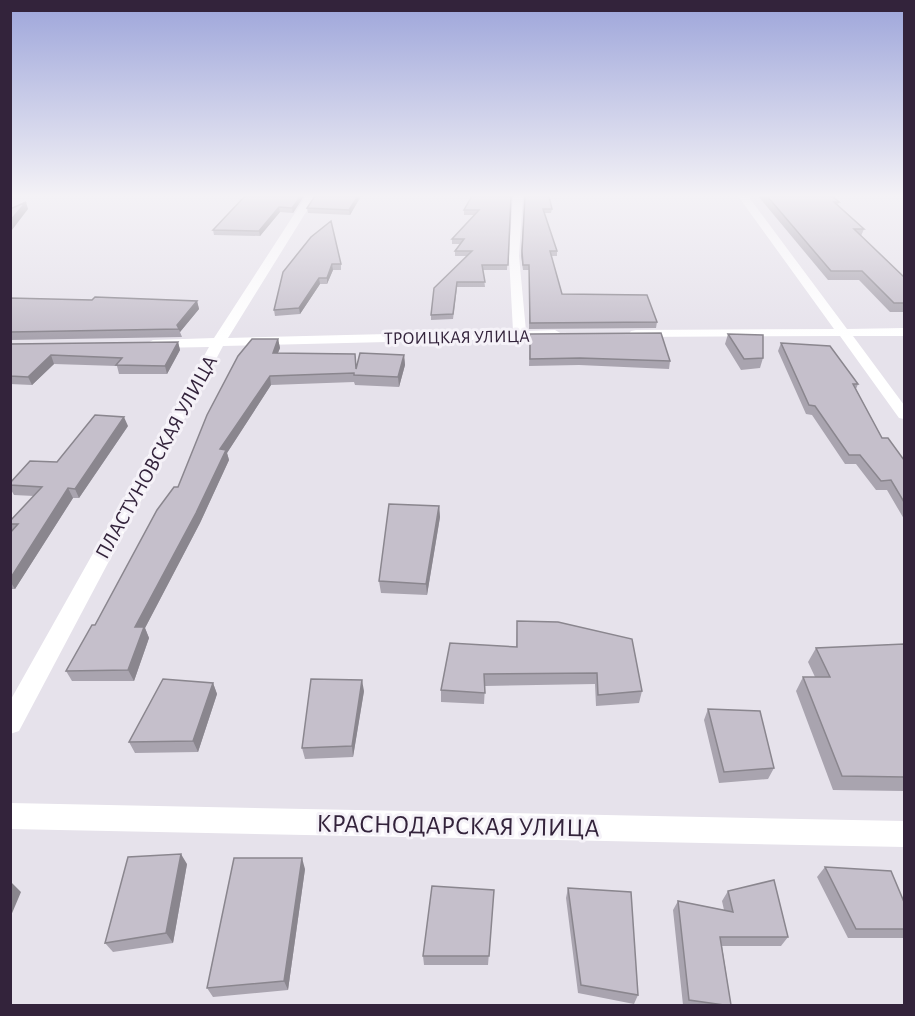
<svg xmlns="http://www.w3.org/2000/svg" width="915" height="1016" font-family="'Alegreya Sans',sans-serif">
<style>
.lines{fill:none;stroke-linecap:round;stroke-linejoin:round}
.minor{fill:#fff;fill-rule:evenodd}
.wall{fill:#a9a4af}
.shaded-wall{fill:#8a868e}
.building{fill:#c5bfcb;stroke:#8a868e;stroke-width:1.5}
.labels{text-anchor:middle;stroke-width:6;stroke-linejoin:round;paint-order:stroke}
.far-street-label{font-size:18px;fill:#33233b;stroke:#f5f2f8}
.street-label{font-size:21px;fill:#33233b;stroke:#f5f2f8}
.near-street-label{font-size:26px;fill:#33233b;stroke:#f5f2f8}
</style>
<rect width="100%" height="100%" fill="#e6e2eb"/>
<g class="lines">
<path class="minor" d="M306 196H316L228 338 513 331 509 256 513 196H523L519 256 526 331 555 330 562 334 555 338 223 346 19 731 10 734V701L209 347 153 348 146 344 153 340 214 338Z
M738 196H748L847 329 904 328V336H853L904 405V419L899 418 840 336 631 337 629 334 631 331 636 330 834 329Z
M10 803 904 821V847L10 829Z"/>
</g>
<path class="wall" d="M245 196H304L293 213 280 212 260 236 214 235 213 230Z
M361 196 350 215 308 213 307 208Z
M511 196 507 270H483L485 287H457L453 319 431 320V315L467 256H455V251L461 244H452V239L475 215H464V210Z
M525 196 552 209 551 213H544L557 251V256H551L562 294 657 322 656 328 529 329V270H523L521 256Z
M758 196H832L839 202 838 205 864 229 861 236 904 277V312H890L859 280H828Z
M311 237 341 264V270H333L327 284H320L300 314 275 316 274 310Z
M10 298 92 300 197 301 199 309 180 332 182 337 10 340Z
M530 334 670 361 669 369 579 365 529 366Z
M728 334 763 358 760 368 741 370 725 344Z
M278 339 280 348 278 353 356 366 404 355 405 365 399 387 355 385 354 382 271 385 227 453 229 460 200 523 145 628 149 638 134 681H72L66 671 95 625 178 487Z
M178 342 180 350 167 374H119L117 366 54 364 32 385 10 384V344Z
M781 343 858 384 856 389 882 438 904 460V519L887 490H876L856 464H845L812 415 806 414 778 351Z
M128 426 79 498H73L15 589H11L10 590V533L11 532 10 530V521L34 496 14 495 10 488V483L57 462Z
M439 506 440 517 427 595 381 593 379 581Z
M517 621 642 691 639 703 596 706 595 684 485 686 484 704 441 702V690L516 647Z
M904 644V791L833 790 796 691 803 677H815L808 662 816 648Z
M213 683 217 694 198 752 135 753 129 742Z
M364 691 353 757 305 759 302 748Z
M708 709 774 768 768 779 719 783 704 720Z
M187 864 173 943 113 952 105 943Z
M825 867 904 902V938H848L817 877Z
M305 869 288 990 213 997 207 988Z
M568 888 638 995 634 1004 578 993 566 898Z
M494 890 488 965H424L423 956Z
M728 891 788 937 781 946H722L731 1005H683L673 910 678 901 724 910 722 901Z"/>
<path class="shaded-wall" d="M301 196H304L293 213 292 208Z
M358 196H361L350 215 349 210Z
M26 202 28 209 12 230V234L10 231V221Z
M279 207 280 212 260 236 259 231Z
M332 264 333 270 327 284V278Z
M319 278 320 284 300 314 299 308Z
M197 301 199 309 180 332 177 325Z
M278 339 280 348 274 362 273 353Z
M178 342 180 350 167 374 165 366Z
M51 355 54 364 32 385 28 377Z
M404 355 405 365 399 387 398 377Z
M270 376 271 385 227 453 229 460 200 523 145 628 149 638 134 681 128 670 135 627 220 449Z
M124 417 128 426 79 498 75 489Z
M68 488 73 498 15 589 10 581V579Z
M439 506 440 517 427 595 426 584Z
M362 680 364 691 353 757 352 746Z
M213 683 217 694 198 752 193 741Z
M181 854 187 864 173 943 166 933Z
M302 858 305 869 288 990 284 981Z
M11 882 21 892 10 918V885Z"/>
<path class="building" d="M245 196H301L292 208 279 207 259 231 213 230Z
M315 196H358L349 210 307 208Z
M472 196H511L508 265H482L485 282H457L453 314 431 315 434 288 472 251H455L464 239H452L479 210H464Z
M525 196H549L552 209H543L557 251H550L562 294 647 295 657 322 530 323 529 265H523L522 251Z
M767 196H832L839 202H834L864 229H854L904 277V303H894L862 271H831Z
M26 202 10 221V209Z
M331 221 341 264H332L327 278H319L299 308 274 310 283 272 311 237Z
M95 297 197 301 177 325 179 329 10 332V298L92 300Z
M661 333 670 361 580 358 530 359V334Z
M728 334 763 335V358L744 359Z
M252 339H278L273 353 355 354 356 369 360 353 404 355 398 377 354 375V373L270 376 220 449 226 450 196 513 135 627H144L128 670 66 671 92 625H95L157 510 174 487H178L207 415 238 356Z
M178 342 165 366 116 365 122 358 51 355 28 377 10 376V344Z
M781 343 830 346 858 384H853L882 438H888L904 460V502L891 480 881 481 860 455H849L815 406 809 405Z
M95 415 124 417 75 489 68 488 10 579V533L18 524H10V521L42 487 10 485V483L30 461 57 462Z
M389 504 439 506 426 584 379 581Z
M517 621 558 622 632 639 642 691 598 695 597 673 484 674 485 693 441 690 450 643 517 647Z
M904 644V777L842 776 803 677H830L816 648Z
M163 679 213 683 193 741 129 742Z
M311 679 362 680 352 746 302 748Z
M708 709 760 711 774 768 724 772Z
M181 854 166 933 105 943 128 857Z
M234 858H302L284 981 207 988Z
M825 867 891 871 904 902V929H856Z
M774 880 788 937H720L731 1005H724L689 1000 678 901 733 912 728 891Z
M432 886 494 890 489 956H423Z
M568 888 631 892 638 995 581 985Z"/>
<linearGradient id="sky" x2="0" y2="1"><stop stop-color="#9da5da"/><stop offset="0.58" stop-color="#f4f2f6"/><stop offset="1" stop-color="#f4f2f6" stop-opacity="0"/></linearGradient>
<rect width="915" height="338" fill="url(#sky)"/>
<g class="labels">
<g class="far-street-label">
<text transform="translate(457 337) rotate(-1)" y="6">ТРОИЦКАЯ УЛИЦА</text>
</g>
<g class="street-label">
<text transform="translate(156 457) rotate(-61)" y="7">ПЛАСТУНОВСКАЯ УЛИЦА</text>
</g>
<g class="near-street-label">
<text transform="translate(458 825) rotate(1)" y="9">КРАСНОДАРСКАЯ УЛИЦА</text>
</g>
</g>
<rect width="915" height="1016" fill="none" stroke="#33233b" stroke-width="24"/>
</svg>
